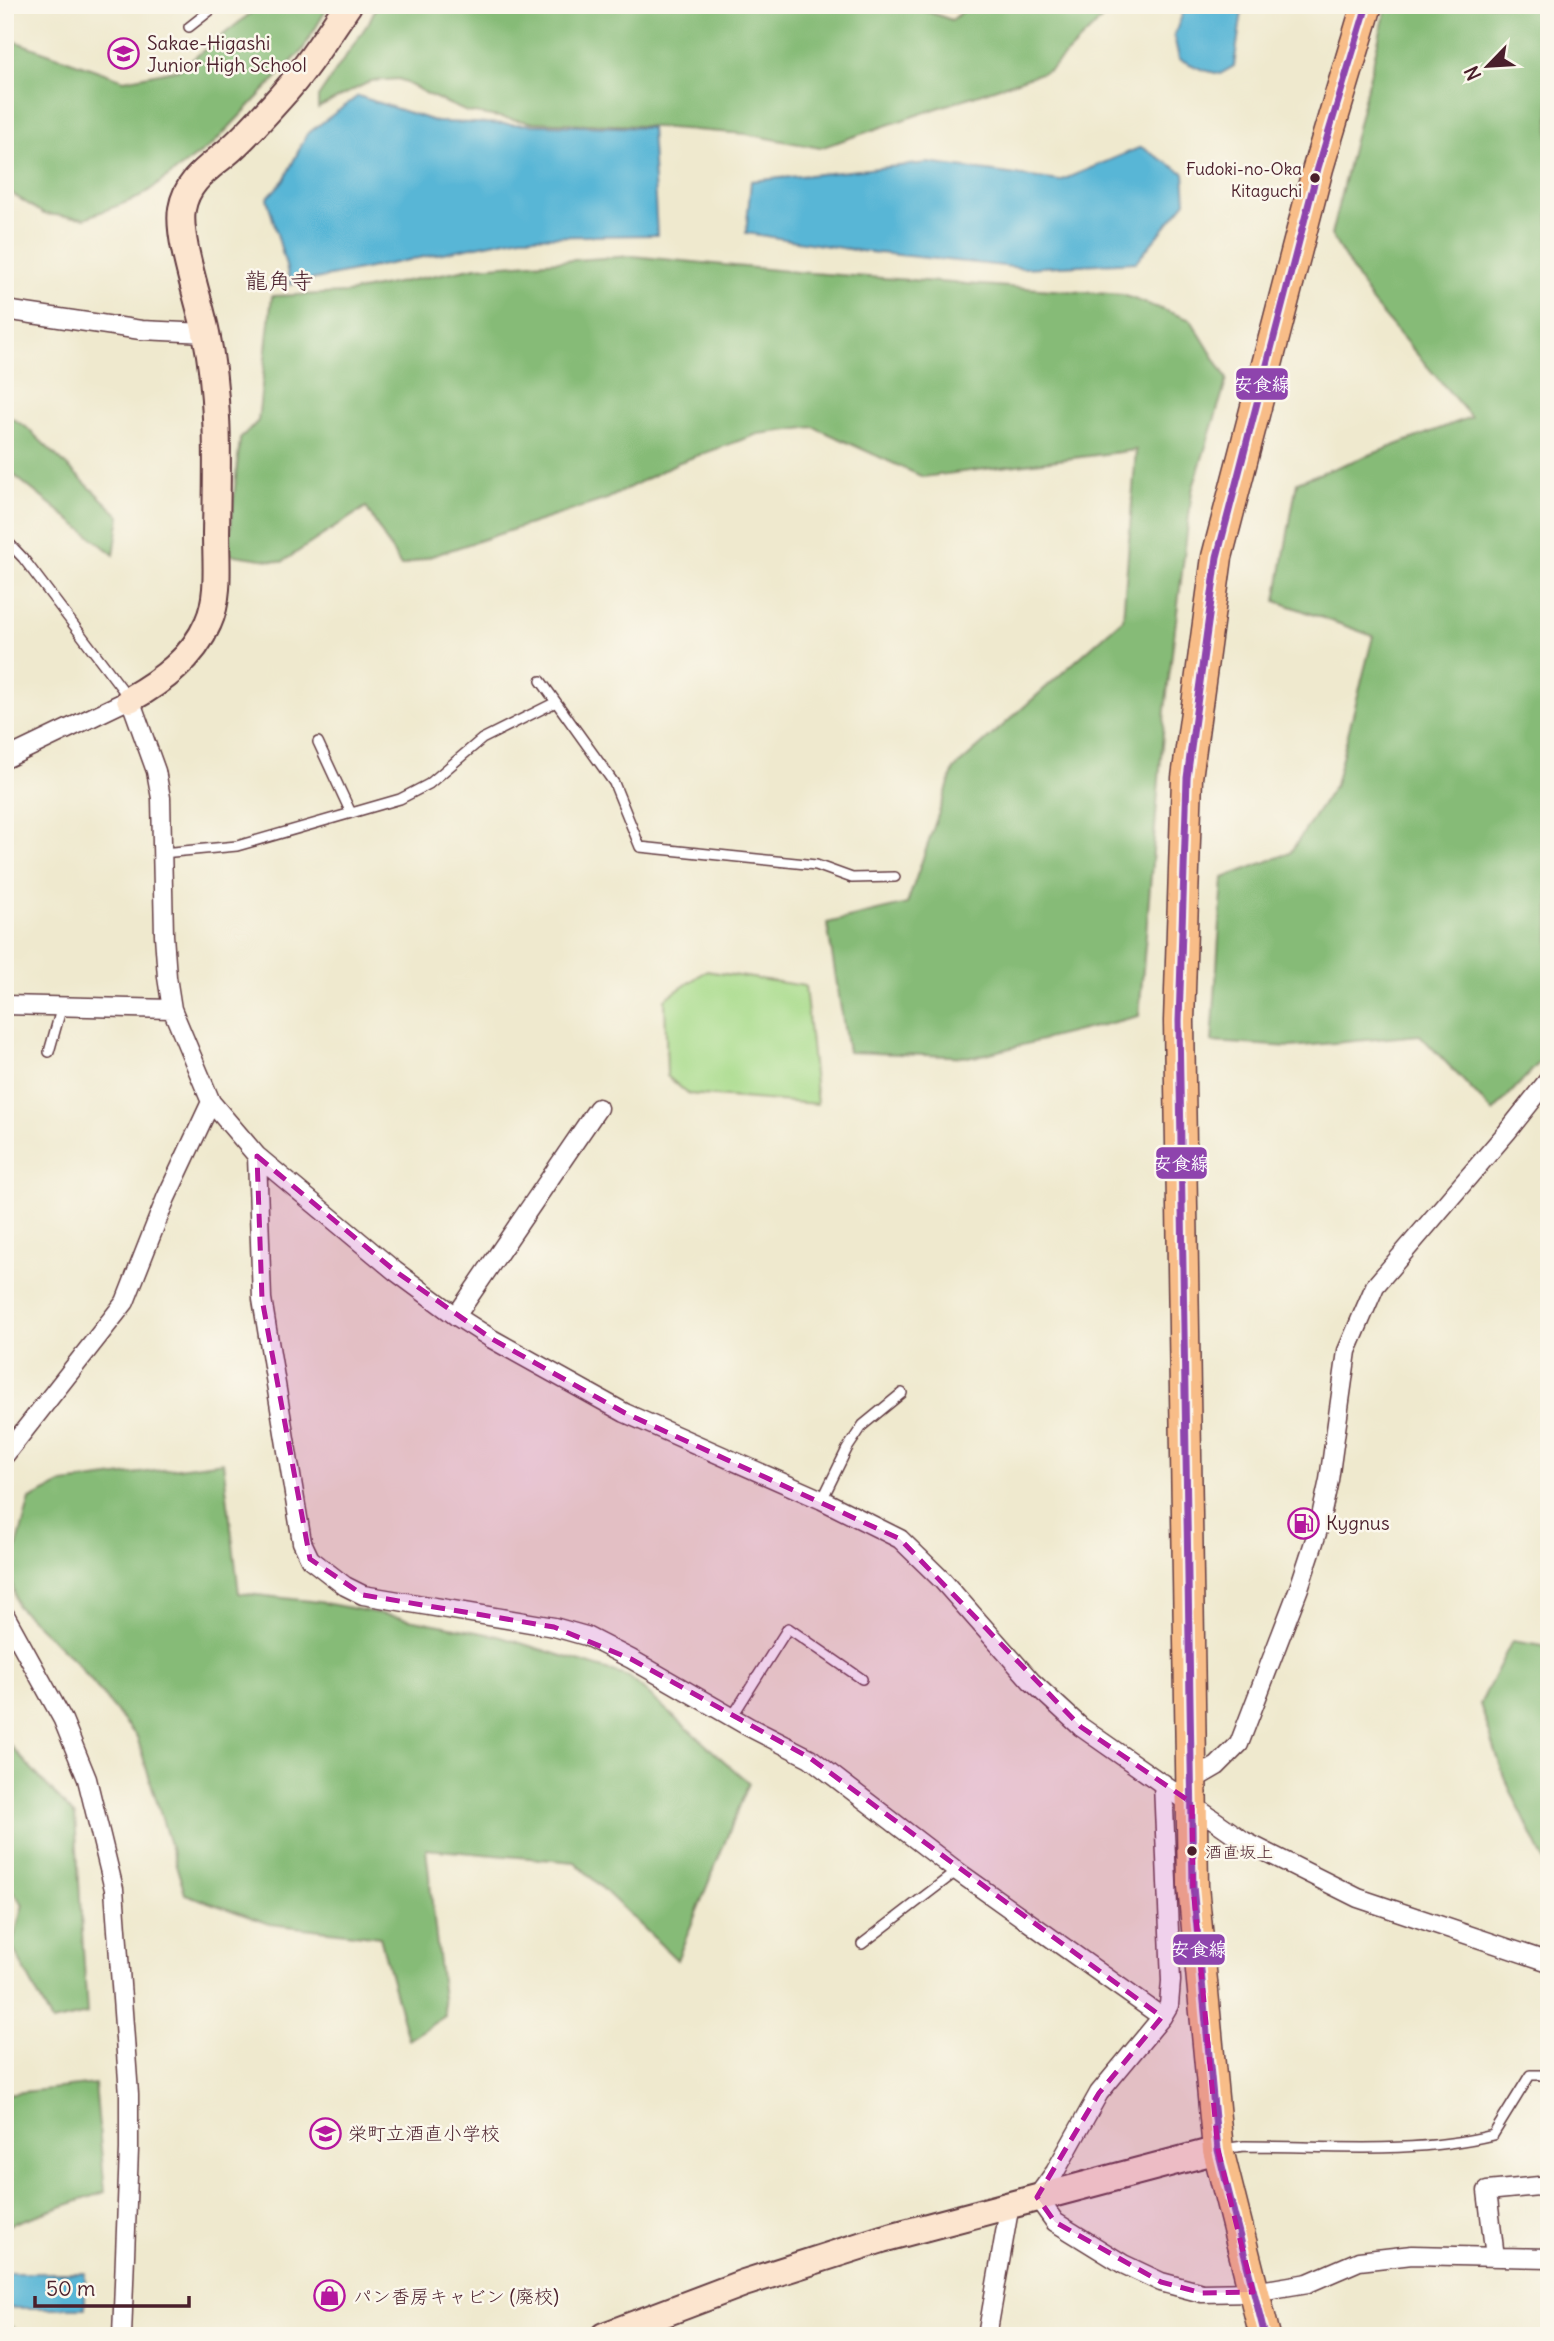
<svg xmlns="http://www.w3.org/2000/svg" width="1554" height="2341" font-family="Delius,'Klee One',sans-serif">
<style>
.green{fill:#a8db8b;stroke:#797d5b;stroke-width:2}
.forest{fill:#86bb77;stroke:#686d51;stroke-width:2}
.water{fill:#58b6d6;stroke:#516a80;stroke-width:2}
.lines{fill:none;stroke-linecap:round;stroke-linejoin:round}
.lane-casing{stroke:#633d43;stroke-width:12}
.street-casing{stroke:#633d43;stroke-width:21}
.secondary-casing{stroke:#633d43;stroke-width:30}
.primary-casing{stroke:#633d43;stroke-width:33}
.lane{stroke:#fff;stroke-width:9}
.street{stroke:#fff;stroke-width:18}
.secondary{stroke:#fce5cf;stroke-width:26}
.primary{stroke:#f8bd88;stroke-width:30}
.bus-1-casing{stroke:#fbf7ec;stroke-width:12}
.bus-1{stroke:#8e44ad;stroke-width:7}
.marked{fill:#b5179e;fill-opacity:0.2;stroke:#b5179e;stroke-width:5;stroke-dasharray:14 9;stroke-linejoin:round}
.bus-dot{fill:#4a1f2b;stroke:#fbf7ec;stroke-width:2.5}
.labels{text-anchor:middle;stroke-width:5;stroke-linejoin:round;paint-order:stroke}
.bus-label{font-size:17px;fill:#4a1f2b;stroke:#fbf7ec;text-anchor:end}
.poi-label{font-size:19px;fill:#4a1f2b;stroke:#fbf7ec;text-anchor:start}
.quarter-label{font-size:23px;fill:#4a1f2b;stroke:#fbf7ec}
.line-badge{stroke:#fbf7ec;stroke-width:2.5}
.badge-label{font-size:19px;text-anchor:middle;font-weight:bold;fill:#fff}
</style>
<rect width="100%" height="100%" fill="#fbf7ec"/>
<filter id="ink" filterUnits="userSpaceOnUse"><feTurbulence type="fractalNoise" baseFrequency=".0143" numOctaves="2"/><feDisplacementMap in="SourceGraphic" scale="14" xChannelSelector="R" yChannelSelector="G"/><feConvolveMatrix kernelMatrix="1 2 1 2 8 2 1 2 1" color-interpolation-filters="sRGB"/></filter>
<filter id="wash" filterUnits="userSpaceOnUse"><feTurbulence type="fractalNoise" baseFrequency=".00686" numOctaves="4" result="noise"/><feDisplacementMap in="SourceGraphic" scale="28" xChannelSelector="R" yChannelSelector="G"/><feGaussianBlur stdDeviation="1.57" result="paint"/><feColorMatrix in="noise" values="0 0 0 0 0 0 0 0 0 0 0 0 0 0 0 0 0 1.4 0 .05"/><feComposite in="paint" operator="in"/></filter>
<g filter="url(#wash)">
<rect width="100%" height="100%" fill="#efe9ce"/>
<path class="green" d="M706 971 805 986 817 1104 688 1094 667 1076 665 999Z"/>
<path class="forest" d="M261 5H329L302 51 213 144 140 197 85 218 44 214 14 195 5 186V38L124 80 180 69Z
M377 5H908L952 20 970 5H1113L1099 22 1050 70 820 148 746 134 643 126 530 122 467 112 431 96 399 79 371 81 318 108V97L369 22Z
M1387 5H1549V1052L1493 1112 1420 1035 1291 1047 1212 1042 1223 878 1290 853 1335 785 1373 636 1276 601 1297 482 1471 417 1372 302 1331 235Z
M632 256 797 272 1123 295 1191 320 1227 379 1192 491 1165 710 1139 1016 974 1057 848 1052 827 923 907 904 954 769 1123 619 1136 450 923 477 814 427 758 434 677 463 607 499 401 566 366 507 282 562 228 554 240 439 258 421 272 296 347 293 476 267Z
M5 414 26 427 120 516 114 555 5 468Z
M223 1462 239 1593 319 1602 498 1636 629 1677 749 1783 677 1960 575 1862 426 1849 445 2016 408 2040 380 1937 270 1924 185 1894 137 1737 76 1662 17 1606 10 1572 30 1499 63 1483Z
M1512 1641 1549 1647V1871L1504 1777 1480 1704Z
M5 1740 75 1816 87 2014 52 2022 12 1946 23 1904 5 1883Z
M95 2084 105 2192 5 2226V2094Z
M5 2322 19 2331 98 2332 99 2336H5Z"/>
<path class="water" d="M1186 5H1243L1234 66 1220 74 1203 70 1179 59 1174 36Z
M358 96 437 122 651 128 657 235 521 237 291 284 267 198 284 180 307 134Z
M1141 147 1184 173 1186 202 1136 262 1023 268 860 251 746 233 751 181 928 163 1060 181Z
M7 2273H85V2308H7Z"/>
</g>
<g filter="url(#ink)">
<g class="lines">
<defs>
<path id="lane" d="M189 27 217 5
M5 539 23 558 129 698
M541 681 614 783 640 847 816 865 852 878 895 877
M318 742 351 813
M162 853 237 846 400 799 429 784 482 739 556 702
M49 1052 62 1006
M822 1500 847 1449 863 1425 902 1393
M732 1717 788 1628 862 1679
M862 1944 957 1871
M1222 2149 1244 2146C1326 2146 1412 2155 1493 2135L1530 2075H1549"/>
<path id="street" d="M5 310 141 330 206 333
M5 759 130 699 156 771 161 798 164 935 167 977 172 1009 211 1102 257 1156 395 1271 456 1316 492 1339 625 1413 822 1500 900 1539 942 1580 1031 1681 1081 1727 1244 1841 1358 1898 1549 1962
M5 1005 172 1009
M257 1156 262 1299 302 1542 310 1559 345 1586 363 1595 554 1627 586 1636 631 1659 749 1727 810 1758 957 1871 1162 2017
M456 1316 598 1108
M5 1455 125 1302 166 1198 211 1102
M5 1615 63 1720 87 1779 114 1889 129 2094V2149L122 2336
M1193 1780 1217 1766 1239 1744 1299 1588 1318 1530 1329 1480 1347 1351 1375 1286 1507 1132 1549 1079
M1163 1783 1171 1981 1169 2005 1162 2017 1099 2093 1055 2172 1037 2197 1055 2222 1123 2264 1161 2282 1202 2293 1253 2292 1308 2283 1359 2261 1412 2255 1549 2258
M1495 2257 1487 2191 1549 2185
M987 2336 1010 2204"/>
<path id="secondary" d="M130 699C162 681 193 658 208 623 220 597 216 563 216 534 217 467 220 399 206 333 200 302 177 238 182 209 187 179 211 167 231 149 250 132 268 111 286 91 309 65 328 34 348 5
M604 2336 744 2283 882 2239 1218 2150"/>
<path id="primary" d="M1265 2336 1218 2150 1193 1886 1179 1021 1187 778 1217 557 1318 168 1367 5"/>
</defs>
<use href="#lane" class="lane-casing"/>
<use href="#street" class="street-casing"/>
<use href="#secondary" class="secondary-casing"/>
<use href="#primary" class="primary-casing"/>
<use href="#lane" class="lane"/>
<use href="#street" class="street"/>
<use href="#secondary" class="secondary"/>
<use href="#primary" class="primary"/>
<defs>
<path id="bus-1" d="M1265 2336 1218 2150 1193 1886 1179 1021 1187 778 1217 557 1318 168 1367 5"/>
</defs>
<use href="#bus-1" class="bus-1-casing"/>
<use href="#bus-1" class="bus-1"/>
</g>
</g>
<path class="marked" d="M257 1156 395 1271 492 1339 625 1413 900 1539 1081 1727 1192 1803 1193 1886 1218 2150 1253 2292 1202 2293 1161 2282 1055 2222 1037 2197 1099 2093 1162 2017 810 1758 631 1659 554 1627 363 1595 310 1559 262 1299Z"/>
<defs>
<symbol id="school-ring" viewBox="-11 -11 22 22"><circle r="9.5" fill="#fbf7ec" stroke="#b5179e" stroke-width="1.5"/><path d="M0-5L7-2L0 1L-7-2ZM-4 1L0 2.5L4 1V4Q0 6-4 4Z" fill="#b5179e"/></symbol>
<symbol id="fuel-ring" viewBox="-11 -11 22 22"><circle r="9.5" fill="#fbf7ec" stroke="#b5179e" stroke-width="1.5"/><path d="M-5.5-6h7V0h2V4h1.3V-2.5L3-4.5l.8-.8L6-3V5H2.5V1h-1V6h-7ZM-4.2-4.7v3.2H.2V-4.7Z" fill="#b5179e"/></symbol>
<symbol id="shop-ring" viewBox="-11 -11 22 22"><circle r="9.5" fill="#fbf7ec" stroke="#b5179e" stroke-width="1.5"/><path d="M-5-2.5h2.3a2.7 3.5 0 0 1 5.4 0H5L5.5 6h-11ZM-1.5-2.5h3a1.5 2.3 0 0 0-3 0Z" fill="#b5179e"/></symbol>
</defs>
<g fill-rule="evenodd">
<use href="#school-ring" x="106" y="36" width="35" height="35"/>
<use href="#fuel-ring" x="1286" y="1506" width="35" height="35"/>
<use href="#school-ring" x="308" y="2116" width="35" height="35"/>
<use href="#shop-ring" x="312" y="2278" width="35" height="35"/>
</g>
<g class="bus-dot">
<circle cx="1315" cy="178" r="6"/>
<circle cx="1192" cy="1851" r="6"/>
</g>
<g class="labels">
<g class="bus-label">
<text x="1302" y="175">Fudoki-no-Oka<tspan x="1302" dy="22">Kitaguchi</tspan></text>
<text x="1205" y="1858" text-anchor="start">酒直坂上</text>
</g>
<g class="poi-label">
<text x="147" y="50">Sakae-Higashi<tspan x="147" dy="22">Junior High School</tspan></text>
<text x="1326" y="1530">Kygnus</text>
<text x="348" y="2140">栄町立酒直小学校</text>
<text x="353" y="2303">パン香房キャビン (廃校)</text>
</g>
<g class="quarter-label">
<text x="279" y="289">龍角寺</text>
</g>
</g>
<g class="line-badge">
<rect x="1235" y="367" width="54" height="34" rx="7" fill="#8e44ad"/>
<rect x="1155" y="1146" width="53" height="34" rx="7" fill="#8e44ad"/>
<rect x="1172" y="1933" width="54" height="33" rx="7" fill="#8e44ad"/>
</g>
<g class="badge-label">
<text x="1262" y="391">安食線</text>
<text x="1181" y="1170">安食線</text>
<text x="1199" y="1956">安食線</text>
</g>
<rect width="1554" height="2341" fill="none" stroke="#fbf7ec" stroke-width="28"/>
<g transform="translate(1488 66) rotate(245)" stroke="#fbf7ec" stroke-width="5" paint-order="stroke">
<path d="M0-5L12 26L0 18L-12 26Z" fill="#4a1f2b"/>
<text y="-10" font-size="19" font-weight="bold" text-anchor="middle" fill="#4a1f2b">N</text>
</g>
<path d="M35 2296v10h154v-10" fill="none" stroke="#4a1f2b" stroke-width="3.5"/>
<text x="46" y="2296" font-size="21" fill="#4a1f2b" stroke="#fbf7ec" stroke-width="5" paint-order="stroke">50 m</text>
</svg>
